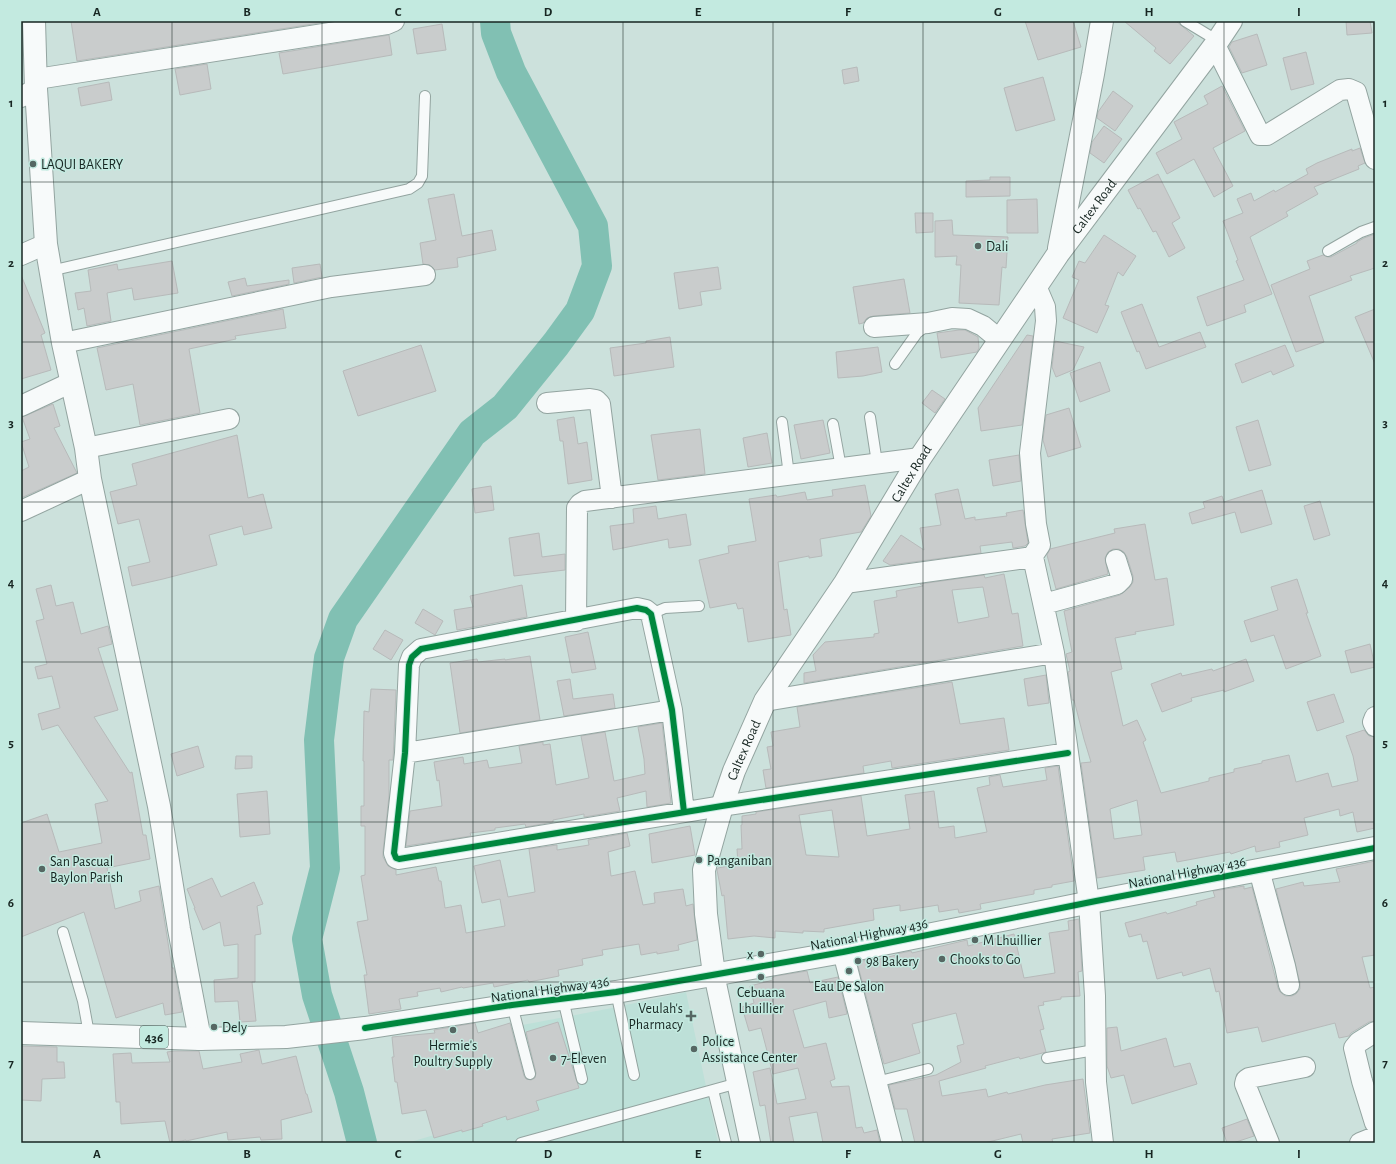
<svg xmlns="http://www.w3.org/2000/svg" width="1396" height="1164" font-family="'Alegreya Sans',sans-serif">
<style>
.built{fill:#bde0d8}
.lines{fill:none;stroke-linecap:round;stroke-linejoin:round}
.river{stroke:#81c0b3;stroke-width:30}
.building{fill:#c9cccc;stroke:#b7baba;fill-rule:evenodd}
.lane-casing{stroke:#93a4a0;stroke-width:12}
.street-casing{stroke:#93a4a0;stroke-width:22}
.secondary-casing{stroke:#93a4a0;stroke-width:24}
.primary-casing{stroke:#93a4a0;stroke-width:24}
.lane{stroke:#f7fafa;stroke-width:10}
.street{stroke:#f7fafa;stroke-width:20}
.secondary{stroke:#f7fafa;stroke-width:22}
.primary{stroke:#f7fafa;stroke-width:22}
.cycleway-casing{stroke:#c3eae0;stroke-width:8}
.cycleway{stroke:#00873e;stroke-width:6}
.grid{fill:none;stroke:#172622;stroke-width:1;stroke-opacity:0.55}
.poi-dot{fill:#566763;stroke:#c3eae0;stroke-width:1.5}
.labels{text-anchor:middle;stroke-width:3;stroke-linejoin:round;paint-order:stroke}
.shield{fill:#c3eae0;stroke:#4b615b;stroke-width:1}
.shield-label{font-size:13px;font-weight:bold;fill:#172622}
.poi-label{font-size:14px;fill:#172622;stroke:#c3eae0;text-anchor:start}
.street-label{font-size:14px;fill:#172622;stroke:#c3eae0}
.neatline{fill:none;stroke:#172622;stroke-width:1.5}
.grid-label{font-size:13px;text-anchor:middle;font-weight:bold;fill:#172622}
</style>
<rect width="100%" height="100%" fill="#cce1dc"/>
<path class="built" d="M686 992 718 1143H407L536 1105 507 1028 612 1008Z"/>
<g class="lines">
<path class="river" d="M362 1143 349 1092 317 995 307 939 325 868 319 740 329 658 343 619 472 433 505 407 556 344 580 311 597 266 593 226 511 72 496 33 495 21"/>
</g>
<path class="building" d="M71 21H332L77 61Z
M1025 21H1073L1081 47 1038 60Z
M1124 21H1176L1194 36 1170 64 1154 51 1156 48Z
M1346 21H1370L1372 33 1347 35Z
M442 24 446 50 417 54 413 29Z
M1257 34 1267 65 1242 73 1229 47 1232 42Z
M389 35 392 55 283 74 279 53Z
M1306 52 1314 84 1291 90 1283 58Z
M207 64 211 89 180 95 175 69Z
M857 67 859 81 844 84 842 70Z
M1043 77 1055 120 1016 131 1004 88Z
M109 82 112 100 81 106 78 88Z
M1222 86 1245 131 1213 148 1233 186 1214 197 1194 159 1167 174 1156 153 1182 139 1174 122 1208 104 1204 96Z
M1113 91 1133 106 1115 131 1097 118 1098 112Z
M1104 126 1122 139 1104 163 1090 153 1092 142Z
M1360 148 1365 163 1358 166 1359 169 1314 187 1318 194 1286 212 1288 216 1250 237 1272 294 1244 305 1246 312 1207 326 1197 297 1244 280 1236 261 1238 260 1223 221 1243 213 1237 199 1251 193 1254 201 1274 190 1275 192 1308 174 1306 169 1317 163 1352 149V151Z
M1158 174 1180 218 1172 223 1185 248 1169 257 1156 231 1153 232 1140 208 1138 209 1128 190Z
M990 177H1010V196L966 197V181L990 180Z
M454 194 462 236 492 230 496 250 457 258 458 267 435 270 430 265 423 264 420 243 436 240 428 199Z
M1037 199 1038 233H1007V200Z
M915 213H933V232L916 233Z
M952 220 953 235 1008 237 1006 268 1002 267 999 305 959 303 961 265H956L957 256 935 257V221Z
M1375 234V268L1350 276 1352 280 1309 296 1324 342 1296 352 1271 285 1310 269 1307 261 1323 255 1328 257H1331L1357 243V242L1364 238Z
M1104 235 1136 256 1123 276 1118 272 1105 305 1109 306 1097 333 1063 318 1079 280 1072 277 1079 261 1085 263Z
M172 261 178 293 134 300 132 288 107 293 111 321 87 326 84 308 78 310 75 293 91 291 88 270 117 264 118 270Z
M320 264 322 277 294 283 292 268Z
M718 267 721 289 700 292 702 305 679 309 674 273Z
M21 275 45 333 41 335 51 370 21 379Z
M245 278 247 286 289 280V284L232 296 228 282Z
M904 279 910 313 873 316 867 318 863 323 859 324 853 287Z
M1142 304 1159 347 1200 332 1206 347 1146 369 1139 351 1137 352 1121 312Z
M283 309 286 328 235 336 236 339 189 349 200 413 140 425 133 384 106 390 97 348Z
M1375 309V364L1355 317Z
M959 330H965L978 337 979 348 977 352 941 358 937 333Z
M1027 335 1033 336 1022 425 981 431 978 408Z
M670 337 674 367 614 376 610 348 646 343V341Z
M1055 341 1084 347 1073 370 1056 377 1052 367Z
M421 345 436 391 358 416 343 371Z
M1285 345 1294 366 1273 375 1271 371 1242 383 1235 364Z
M878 347 882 372 863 376 838 378 836 352Z
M1100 362 1110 391 1080 402 1070 373Z
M932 390 945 399 935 413 922 403Z
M53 404 60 426 54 428 77 473 21 498V471L29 467 21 442 30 439 22 417Z
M1069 408 1081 447 1048 457 1043 440 1046 415Z
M574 417 578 444 587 442 592 480 568 484 563 441H560L557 420Z
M823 420 830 453 801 459 794 425Z
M1258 420 1271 465 1249 471 1236 427Z
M700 429 705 474 658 480 651 435Z
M767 433 772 463 748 467 743 438Z
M237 435 248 498 263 494 272 528 244 535 242 526 209 535 217 565 163 579 132 586 128 567 150 562 139 519 118 524 110 492 137 485 132 464Z
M1019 455 1021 481 993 486 989 460Z
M865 485 871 516 861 532 820 539 822 556 809 558V556L778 562 784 610 787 609 791 635 748 642 743 608 738 609 736 603 710 608 699 560 729 553 728 546 756 541 749 499 776 495 777 497 805 492 807 500 833 496 832 490Z
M491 486 494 510 475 513 472 489Z
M958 489 965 519 975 517V520L1007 516 1006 513 1023 510 1028 543 1025 546 1013 548 1012 542 980 546 981 553 890 565 883 561 901 535 924 550 920 528 941 525 935 494Z
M1262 490 1272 524 1241 533 1235 512 1192 524 1189 513 1205 508 1203 502 1222 496 1224 502Z
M1320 501 1330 535 1314 540 1304 506Z
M656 506 658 519 686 514 691 545 669 548 668 539 613 550 610 526 634 523 633 509Z
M1145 524 1155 580 1167 578 1174 625 1135 632 1136 634 1115 638 1122 669 1111 672 1123 726 1137 720 1146 740 1143 742 1161 793 1209 781V778L1234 772V769L1262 763V761L1289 755 1296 782 1328 773 1332 787 1358 781 1353 756 1346 736 1364 730 1369 736 1375 737V828L1357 832 1353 812 1340 816 1339 809 1304 818 1308 835 1279 842 1280 847 1256 852 1255 846 1231 854 1230 852 1177 862 1175 852 1143 857 1145 870 1097 878 1081 763 1091 762 1084 739 1074 700H1072L1068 672 1070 671 1066 654 1072 652 1064 611 1120 595 1130 587 1133 582V576L1127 557 1124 552 1119 549H1113L1108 552 1105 558 1108 574 1056 589 1047 555 1050 549 1115 533 1114 529ZM1137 800 1142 835 1114 839 1110 809Z
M539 533 542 557 565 554V570L514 576 509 538Z
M1004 574 1012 614 1018 613 1023 646 804 683V673L816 671 813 655 825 642 874 637V634L879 633 874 601 897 597 896 591 923 586 920 584 984 575 985 578ZM983 587 989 617 958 623 952 590Z
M1297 579 1308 613H1306L1321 656 1286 669 1274 635 1251 642 1244 621 1278 610 1271 587Z
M51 585 56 606 73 602 81 634 108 626 112 644 98 648 118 710 94 717 130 773 132 772 143 835H146L150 859 107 868 115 909 141 901 139 891 159 886 172 968H174L182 1012 165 1015 163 1003 116 1018 84 912 21 937V823L47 814 59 852 102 843 95 804 108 801 58 725 42 730 38 714 60 708 52 676 38 679 35 667 47 664 36 621 44 619 36 589Z
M522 585 527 617 457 630 454 610 473 607 470 596Z
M423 609 443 621 435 635 415 623Z
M385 630 403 640 391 660 373 649Z
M588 632 596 669 572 673 565 637Z
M1370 644 1375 667 1351 673 1345 651Z
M530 656 540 720 460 733 450 663 477 659 478 662 505 659V660Z
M1246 659 1254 681 1224 692V690L1191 698 1192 701 1162 712 1151 684 1181 673 1182 676 1212 669 1213 671Z
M1046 675 1049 703 1028 706 1024 679Z
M570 679 573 699 613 694 615 708 564 716 557 681Z
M952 682 960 724 1004 718 1009 750 892 768 891 761 863 766 864 773 766 788 763 770 771 769 767 747 773 746 771 732 800 727 797 707Z
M371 689 396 690 393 760H389V796L383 852V857L388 866 396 870V875L436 867 439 881H441L445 908 461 905 466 933 505 926 500 899 482 903 474 866 500 860 508 897 535 892 529 849 557 845V850L583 846 589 845 588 840 627 833 630 846 608 852 611 876 635 871 643 905 655 903 654 893 683 889 686 906 693 904 697 940 678 945 679 950 657 954V952L641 955 639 944 602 950 603 955 582 959 583 965 558 970 559 976 529 982 528 980 494 987 493 983 463 988 462 987 441 992 440 988 417 992 418 996 399 999 401 1009 369 1014 364 975H367L357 922 368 920 361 876 365 875V826H361V806H364V761H363L364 711 369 712Z
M1334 694 1344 722 1317 731 1307 702Z
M662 723 671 803 647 807 646 791 617 798 620 811 584 817V814L553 820V822L526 827 525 824 495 828V830L470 833 471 836 406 846 410 811 442 806 439 780 437 781 434 762 463 757 464 764 487 760 489 768 522 763 519 746 543 742V745L550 744 556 785 589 778 581 736 605 732 614 781 645 774 644 759 638 727Z
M198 746 204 767 177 776 171 754Z
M236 756H252V768L235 769Z
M1058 766 1074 881 1052 885V887L1034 890V894L980 904 981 909 959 913 958 909 939 912 938 905 900 911V905L873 909 874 920 824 929V932L803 931V933L775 931V938L754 936 728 939 724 895 722 896 717 870 718 868 738 864 737 849H742L741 825H742V816L756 814V812L861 796 867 836 910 829 905 795 934 791 939 828 954 826 955 838 987 832 977 788 990 785 989 777 1000 775 1003 787 1047 780 1045 768ZM832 810 839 857 806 855 799 815Z
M267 791 270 834 240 837 237 794Z
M690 826 695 855 652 863 649 834Z
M1375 861V955L1362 957 1370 988 1375 987V1021L1369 1022 1351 1033 1349 1036 1339 1038 1335 1023 1262 1042 1258 1027 1227 1033 1219 991 1216 992 1210 968 1183 976 1182 972 1157 979 1147 941 1143 942 1141 934 1129 937 1125 923 1166 912 1167 914 1197 905 1196 902 1215 897 1213 891 1244 886V889L1252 887 1278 988 1280 992 1285 996H1292L1296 994 1300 989V983L1276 889 1303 882 1304 886 1340 882 1336 869Z
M212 878 221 897 254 882 263 904 257 906 261 934 255 935V982H252L256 1021 240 1022 238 1001 215 1002 214 980 238 978V944L224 946 220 922 203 930 194 908H195L187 889Z
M1079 919 1082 971 1078 972 1080 996 1061 997V999L1043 1002 1044 1005 1038 1006 1044 1029 1040 1030 1046 1052 1020 1059 1019 1057 985 1066 986 1068 939 1081 942 1096 986 1089 988 1097 1007 1092 1008 1094 1045 1085 1083 1079 1090 1133 1052 1139 1053 1143H1023L1021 1134 984 1143H915L907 1109H895L889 1085 936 1075 961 1062 957 1046 964 1044 956 1013 912 1024 920 1053 884 1064 857 962 868 960 869 962 896 955V954L911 951 912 953 967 940 968 946 1014 934 1024 978 1055 973 1049 933 1069 930 1068 921Z
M807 971 810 983 838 977 847 1014 829 1018 826 1001 793 1010 804 1048 826 1043 835 1079 830 1081 832 1087 849 1086 856 1128 862 1127 864 1133 877 1130 880 1143H823L817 1112 789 1117 794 1143H771L765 1105 760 1106 753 1072 770 1068 777 1104 806 1099 798 1068 773 1074 761 1028 749 1031 742 1007 754 1003 750 986 773 980 772 978 776 976Z
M558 1022 579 1088 536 1101 539 1110 507 1120 506 1116 482 1124 483 1126 462 1132V1130L434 1138 426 1110 402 1114 397 1082H395L392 1057H394L392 1037 435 1033 434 1030 475 1023 478 1033 510 1023 524 1076 526 1079 531 1080 535 1078 536 1073 526 1032Z
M1117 1027 1121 1051 1166 1038 1174 1067 1190 1063 1197 1084 1132 1104 1124 1075 1111 1078 1107 1066V1028Z
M21 1046 57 1047V1062H64L65 1078 42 1079 41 1101 21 1100Z
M259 1050 262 1064 296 1056 306 1094H307L312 1112 281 1120 282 1139 261 1140 260 1137 228 1140 227 1132 186 1141V1140L170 1143 165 1121 121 1124 120 1102H116L113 1054 131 1053 132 1063 170 1062 167 1052 174 1051H199L203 1069 242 1062 240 1054Z
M1247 1119 1254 1136 1233 1143H1227L1222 1128Z"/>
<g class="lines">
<defs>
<path id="lane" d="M1185 21 1218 41
M1328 251 1361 232 1375 227
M50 271 409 189 418 183 422 176 425 96
M895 364 917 333 927 325
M870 417 877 463
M782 422 789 475
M833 424 841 468
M651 614 665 608 699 606
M63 932 83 1001 89 1034
M616 992 634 1075
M563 999 582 1079
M512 1005 530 1074
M1047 1058 1095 1050
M876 1082 928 1069
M713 1090 726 1143
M521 1143 738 1083"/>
<path id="street" d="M1215 45 1260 135H1267L1340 90 1349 89 1356 92 1375 159
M37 79 387 24 394 21
M21 97 36 89
M21 255 46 244
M874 327 928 323 952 318 968 319 983 326 1000 340
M63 343 331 287 425 275
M547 403 590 399 596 400 600 404 612 498
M21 406 72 382
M86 448 229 419
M21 511 90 479
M1032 557 1040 545 1036 524 1030 453 1046 321 1045 307 1036 286
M845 583 1033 557 1054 653 1089 902 1095 996 1096 1082 1103 1143
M1044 604 1117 584 1122 579 1116 560
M576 621 577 508 580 504 585 501 920 458
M765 701 1054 653
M1375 717 1373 722 1375 726
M405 753 672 710
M684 812 672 710 651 614 646 610 637 608 421 649 412 657 409 665 405 753 394 853 396 858 399 859 722 806 1068 753
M1259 870 1285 966 1289 985
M843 952 892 1143
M714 974 750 1143
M1375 1032 1359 1042 1354 1048 1362 1081 1375 1123
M1269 1143 1245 1084 1246 1080 1249 1078 1305 1067
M1360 1143 1375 1137"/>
<g id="secondary">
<path d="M34 21 36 89 46 244 63 343 86 448 90 479 159 806 179 929 200 1039"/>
<path d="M1059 248 1093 74 1102 21"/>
<path id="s1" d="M714 974 706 914 704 870 722 806 734 771 765 701 845 583 920 458 1058 254 1215 45 1231 21"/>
</g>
<path id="primary" d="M21 1033 200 1039 286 1037 365 1028 512 1005 616 992 843 952 1096 901 1375 848"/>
</defs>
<use href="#lane" class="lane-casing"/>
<use href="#street" class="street-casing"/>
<use href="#secondary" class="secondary-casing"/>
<use href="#primary" class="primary-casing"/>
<use href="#lane" class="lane"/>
<use href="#street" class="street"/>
<use href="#secondary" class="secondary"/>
<use href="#primary" class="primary"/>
<defs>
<path id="cycleway" d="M684 812 672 710 651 614 646 610 637 608 421 649 412 657 409 665 405 753 394 853 396 858 399 859 722 806 1068 753
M365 1028 512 1005 616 992 843 952 1096 901 1375 848"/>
</defs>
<use href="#cycleway" class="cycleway-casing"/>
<use href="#cycleway" class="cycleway"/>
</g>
<path class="grid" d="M172 21V1143M322 21V1143M473 21V1143M623 21V1143M773 21V1143M923 21V1143M1074 21V1143M1224 21V1143M21 182H1375M21 342H1375M21 502H1375M21 662H1375M21 822H1375M21 982H1375"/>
<g class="poi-dot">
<circle cx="33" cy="164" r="4"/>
<circle cx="978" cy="246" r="4"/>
<circle cx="699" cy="860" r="4"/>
<circle cx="42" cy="869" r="4"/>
<circle cx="975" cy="940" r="4"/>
<circle cx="761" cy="954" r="4"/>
<circle cx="942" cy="959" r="4"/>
<circle cx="858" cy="961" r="4"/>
<circle cx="849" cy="971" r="4"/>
<circle cx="761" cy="977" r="4"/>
<path d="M689 1010h4v4h4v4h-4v4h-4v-4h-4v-4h4z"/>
<circle cx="214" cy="1027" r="4"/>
<circle cx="453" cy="1030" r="4"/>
<circle cx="694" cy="1049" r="4"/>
<circle cx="553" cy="1058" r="4"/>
</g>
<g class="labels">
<rect class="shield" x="140" y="1026" width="28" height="22" rx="3"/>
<g class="shield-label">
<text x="154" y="1042">436</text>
</g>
<g class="poi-label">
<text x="41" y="169">LAQUI BAKERY</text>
<text x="986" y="251">Dali</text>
<text x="707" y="865">Panganiban</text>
<text x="50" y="866">San Pascual<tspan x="50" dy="16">Baylon Parish</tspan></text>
<text x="983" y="945">M Lhuillier</text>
<text x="753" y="959" text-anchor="end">x</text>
<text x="950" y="964">Chooks to Go</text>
<text x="866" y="966">98 Bakery</text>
<text x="849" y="991" text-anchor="middle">Eau De Salon</text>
<text x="761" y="997" text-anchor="middle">Cebuana<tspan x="761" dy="16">Lhuillier</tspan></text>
<text x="683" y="1013" text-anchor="end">Veulah's<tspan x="683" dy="16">Pharmacy</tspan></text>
<text x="222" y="1032">Dely</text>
<text x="702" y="1046">Police<tspan x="702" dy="16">Assistance Center</tspan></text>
<text x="453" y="1050" text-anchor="middle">Hermie's<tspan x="453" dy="16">Poultry Supply</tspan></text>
<text x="561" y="1063">7-Eleven</text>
</g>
<g class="street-label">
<text dy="5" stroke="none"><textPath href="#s1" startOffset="879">Caltex Road</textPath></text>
<text dy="5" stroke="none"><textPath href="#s1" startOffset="555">Caltex Road</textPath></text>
<text dy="5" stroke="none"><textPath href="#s1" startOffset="231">Caltex Road</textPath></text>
<text transform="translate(1187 872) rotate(-11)" y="5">National Highway 436</text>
<text transform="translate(869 934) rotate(-11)" y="5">National Highway 436</text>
<text transform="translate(550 989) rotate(-8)" y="5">National Highway 436</text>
</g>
</g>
<rect width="1396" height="1164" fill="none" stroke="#c3eae0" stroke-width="44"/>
<rect x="22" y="22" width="1352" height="1120" class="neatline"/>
<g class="grid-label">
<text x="97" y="16">A</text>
<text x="247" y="16">B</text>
<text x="398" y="16">C</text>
<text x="548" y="16">D</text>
<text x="698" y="16">E</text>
<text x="848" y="16">F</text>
<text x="998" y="16">G</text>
<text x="1149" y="16">H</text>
<text x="1299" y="16">I</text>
<text x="11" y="107">1</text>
<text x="1385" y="107">1</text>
<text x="11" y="267">2</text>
<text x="1385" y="267">2</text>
<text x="11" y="427">3</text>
<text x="1385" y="427">3</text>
<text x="11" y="587">4</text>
<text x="1385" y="587">4</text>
<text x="11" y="747">5</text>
<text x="1385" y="747">5</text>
<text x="11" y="907">6</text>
<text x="1385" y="907">6</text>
<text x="11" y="1067">7</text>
<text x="1385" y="1067">7</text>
<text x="97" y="1158">A</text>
<text x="247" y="1158">B</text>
<text x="398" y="1158">C</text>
<text x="548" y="1158">D</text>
<text x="698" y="1158">E</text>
<text x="848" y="1158">F</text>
<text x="998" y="1158">G</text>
<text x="1149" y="1158">H</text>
<text x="1299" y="1158">I</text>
</g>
</svg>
